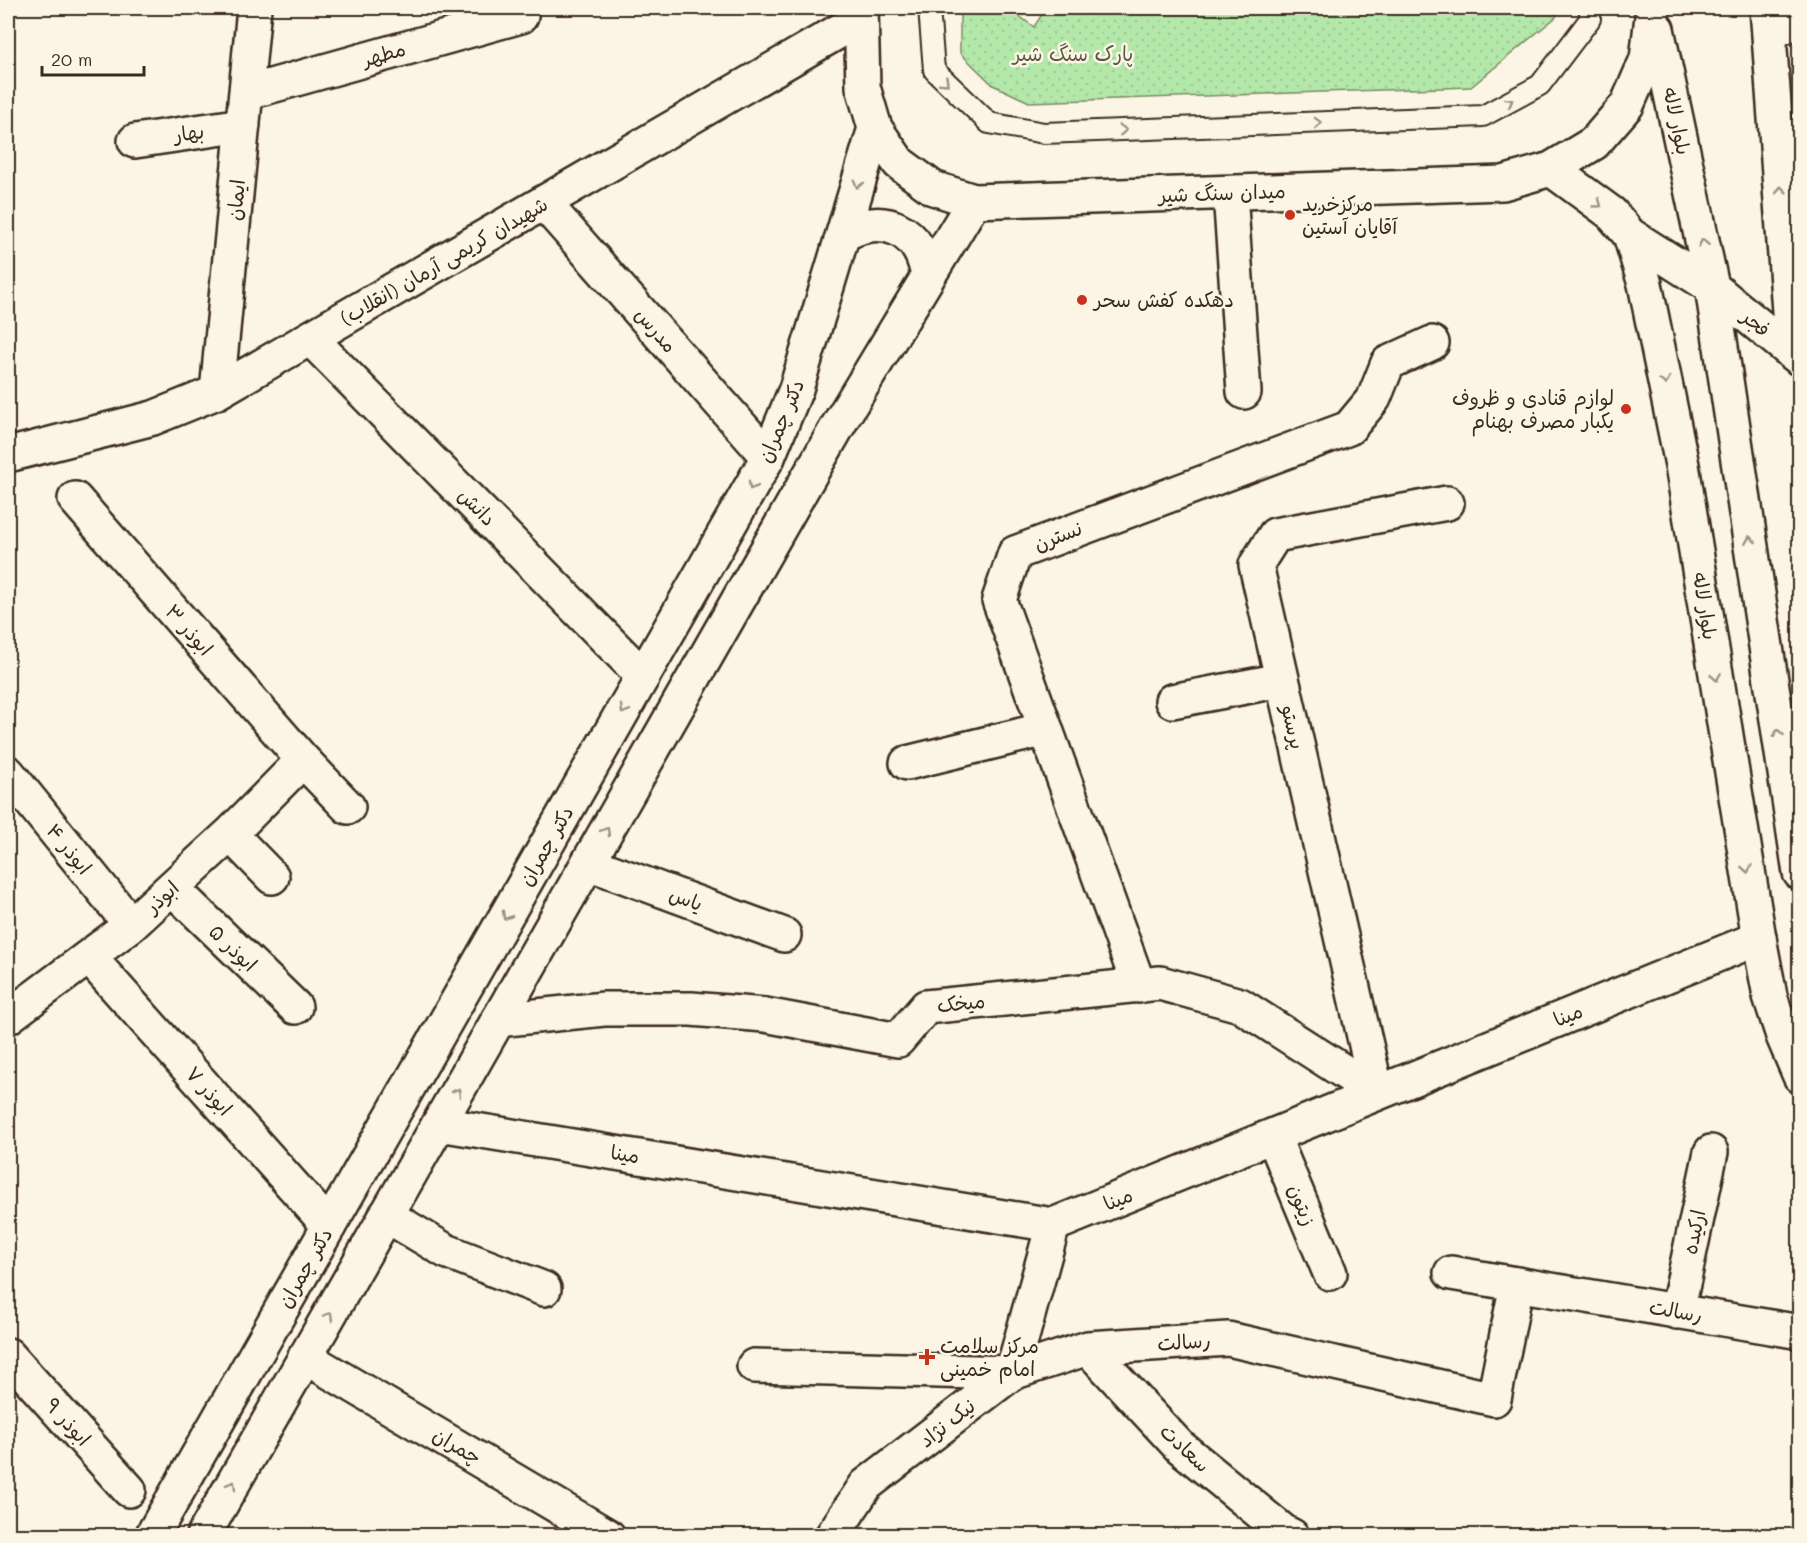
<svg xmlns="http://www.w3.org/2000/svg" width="1807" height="1543" font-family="Mali,'Playpen Sans Arabic',sans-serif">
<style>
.park{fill:url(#park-dots);stroke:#788964;stroke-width:1.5}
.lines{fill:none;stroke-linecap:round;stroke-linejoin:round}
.service-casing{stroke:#3b2a1e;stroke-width:24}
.minor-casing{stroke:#3b2a1e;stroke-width:38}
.secondary-casing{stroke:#3b2a1e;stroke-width:38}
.service{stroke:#fcf5e5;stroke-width:20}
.minor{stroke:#fcf5e5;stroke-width:33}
.secondary{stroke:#fcf5e5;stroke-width:33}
.oneway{stroke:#9c9082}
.poi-dot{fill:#c8321e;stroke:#fcf5e5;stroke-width:2}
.labels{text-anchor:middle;stroke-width:5;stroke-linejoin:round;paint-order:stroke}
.street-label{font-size:20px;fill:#3b2a1e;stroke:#fcf5e5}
.park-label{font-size:20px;fill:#595a41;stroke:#fcf5e5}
.poi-label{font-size:20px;fill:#3b2a1e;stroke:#fcf5e5;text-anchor:start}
</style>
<defs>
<pattern id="park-dots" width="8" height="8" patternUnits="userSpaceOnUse" patternTransform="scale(1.5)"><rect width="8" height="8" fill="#b4e8aa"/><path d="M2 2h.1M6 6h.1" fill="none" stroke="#9cc792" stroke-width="1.8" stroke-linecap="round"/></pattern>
</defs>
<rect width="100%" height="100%" fill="#fcf5e5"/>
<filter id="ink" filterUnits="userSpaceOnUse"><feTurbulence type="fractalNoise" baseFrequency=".0167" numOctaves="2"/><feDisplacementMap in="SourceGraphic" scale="12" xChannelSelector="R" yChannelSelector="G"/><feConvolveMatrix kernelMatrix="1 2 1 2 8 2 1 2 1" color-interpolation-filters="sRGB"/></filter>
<g filter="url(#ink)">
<path class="park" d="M960 8H1008L1034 27 1046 8H1559L1556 17 1471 87 1029 102 993 85 960 53Z"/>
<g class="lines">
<defs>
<path id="service" d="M929 8 934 70 989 123 1044 133 1483 116 1540 85 1590 19V8"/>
<path id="minor" d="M1767 8 1792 353
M1769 33 1800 20
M246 93 521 16
M135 141 243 125
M1230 193 1244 392
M544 203 768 457
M1712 287 1800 359
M310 338 643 676
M217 392 254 8
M8 455 153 418 217 392 860 19
M75 499 303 760 348 807
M1172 701 1282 680
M907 763 1046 729
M8 773 131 925
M230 834 272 877
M588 863 784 935
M172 888 295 1007
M89 957 329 1226
M1139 986 999 600 1015 553 1349 428 1374 398 1388 363 1432 343
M8 1017 131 925 230 834 303 760
M498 1020 604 1009H691L765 1015 898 1040 926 1007 1160 983 1240 1005 1377 1093
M1377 1093 1256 565 1275 535 1447 503
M439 1124 1053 1225 1759 938
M1273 1136 1330 1273
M386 1215 446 1251 544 1289
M1451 1273 1800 1332
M1677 1312 1711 1152
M1088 1348 1179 1446 1284 1532 1292 1536
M8 1355 129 1490
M305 1357 608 1536
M754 1366 1012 1373 1088 1348 1228 1339 1494 1399 1517 1284
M832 1536 866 1485 1012 1373 1053 1225"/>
<path id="secondary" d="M861 8 863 87 875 128 899 163 933 188 974 201 1503 183 1551 169 1594 143 1627 105 1647 59 1653 8
M1657 29 1712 287 1800 873
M1551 169 1611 213 1630 235 1645 284 1682 465 1759 938 1770 996 1783 1036 1800 1076
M843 235C884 211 921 230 928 277
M1630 235 1712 287
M152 1536 768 457 796 389 875 128
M203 1536 843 417 974 201"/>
</defs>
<use href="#service" class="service-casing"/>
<use href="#minor" class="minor-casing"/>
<use href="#secondary" class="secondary-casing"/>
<use href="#service" class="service"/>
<use href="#minor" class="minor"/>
<use href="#secondary" class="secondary"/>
</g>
<defs><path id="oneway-chevron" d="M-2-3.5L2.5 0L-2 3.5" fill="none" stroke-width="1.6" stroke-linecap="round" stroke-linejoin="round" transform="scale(1.5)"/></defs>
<g class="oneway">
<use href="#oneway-chevron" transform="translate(945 82) rotate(44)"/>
<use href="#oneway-chevron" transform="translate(1509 102) rotate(-29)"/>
<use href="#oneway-chevron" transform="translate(1318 123) rotate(-2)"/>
<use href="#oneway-chevron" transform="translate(1123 130) rotate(-2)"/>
<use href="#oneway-chevron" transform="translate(858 184) rotate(107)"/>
<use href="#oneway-chevron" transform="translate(1781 190) rotate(-94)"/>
<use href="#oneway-chevron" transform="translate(1598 204) rotate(36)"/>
<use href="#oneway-chevron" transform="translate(1703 243) rotate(-102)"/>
<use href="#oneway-chevron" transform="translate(1665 381) rotate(78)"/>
<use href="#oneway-chevron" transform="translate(752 486) rotate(120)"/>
<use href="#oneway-chevron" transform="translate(1750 540) rotate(-99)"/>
<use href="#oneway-chevron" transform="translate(1716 677) rotate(81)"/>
<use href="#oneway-chevron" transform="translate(624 710) rotate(120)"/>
<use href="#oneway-chevron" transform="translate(1778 733) rotate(-99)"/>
<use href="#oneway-chevron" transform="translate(606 831) rotate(-60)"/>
<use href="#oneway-chevron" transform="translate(1747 869) rotate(81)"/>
<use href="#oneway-chevron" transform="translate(506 916) rotate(120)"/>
<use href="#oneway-chevron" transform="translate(457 1092) rotate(-60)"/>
<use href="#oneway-chevron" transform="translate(329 1316) rotate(-60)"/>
<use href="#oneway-chevron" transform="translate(232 1485) rotate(-60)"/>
</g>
</g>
<g class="poi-dot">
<circle cx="1290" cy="215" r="6"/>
<circle cx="1082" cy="300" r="6"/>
<circle cx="1626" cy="409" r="6"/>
<path d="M924 1348h6v6h6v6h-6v6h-6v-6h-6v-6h6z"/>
</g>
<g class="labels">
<g class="street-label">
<text transform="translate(384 54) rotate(-16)" y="7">مطهر</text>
<text transform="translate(1677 121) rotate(78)" y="7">بلوار لاله</text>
<text transform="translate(189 133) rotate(-8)" y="7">بهار</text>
<text transform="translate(1222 193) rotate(-2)" y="7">میدان سنگ شیر</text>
<text transform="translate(236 200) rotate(-84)" y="7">ایمان</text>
<text transform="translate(444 261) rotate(-30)" y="7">شهیدان کریمی آرمان (انقلاب)</text>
<text transform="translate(1756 323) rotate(40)" y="7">فجر</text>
<text transform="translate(656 330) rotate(49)" y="7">مدرس</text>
<text transform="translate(781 421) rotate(-67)" y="7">دکتر چمران</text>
<text transform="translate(477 507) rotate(45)" y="7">دانش</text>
<text transform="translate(1058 536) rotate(-21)" y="7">نسترن</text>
<text transform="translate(1705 606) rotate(81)" y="7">بلوار لاله</text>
<text transform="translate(189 630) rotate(49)" y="7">ابوذر ۳</text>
<text transform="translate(1293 727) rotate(77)" y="7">پرستو</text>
<text transform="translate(546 846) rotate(-60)" y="7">دکتر چمران</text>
<text transform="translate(69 849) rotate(51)" y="7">ابوذر ۴</text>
<text transform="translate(162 897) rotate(-42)" y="7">ابوذر</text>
<text transform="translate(686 899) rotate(20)" y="7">یاس</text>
<text transform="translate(233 948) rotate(44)" y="7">ابوذر ۵</text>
<text transform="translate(961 1003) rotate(-6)" y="7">میخک</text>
<text transform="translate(1568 1015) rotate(-22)" y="7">مینا</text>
<text transform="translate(209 1091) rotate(48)" y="7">ابوذر ۷</text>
<text transform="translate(625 1154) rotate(9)" y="7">مینا</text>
<text transform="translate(1118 1199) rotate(-22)" y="7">مینا</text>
<text transform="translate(1302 1205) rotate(68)" y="7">زیتون</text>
<text transform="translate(1694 1232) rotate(-78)" y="7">ارکیده</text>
<text transform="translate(305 1268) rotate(-60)" y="7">دکتر چمران</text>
<text transform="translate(1676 1311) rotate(10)" y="7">رسالت</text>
<text transform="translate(1184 1342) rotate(-4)" y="7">رسالت</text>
<text transform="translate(68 1422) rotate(48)" y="7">ابوذر ۹</text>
<text transform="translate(947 1423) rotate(-38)" y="7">نیک نژاد</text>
<text transform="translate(457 1446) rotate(30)" y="7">چمران</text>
<text transform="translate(1185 1448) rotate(43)" y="7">سعادت</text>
</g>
<g class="park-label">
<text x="1073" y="61">پارک سنگ شیر</text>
</g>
<g class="poi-label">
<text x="1302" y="211">مرکزخرید<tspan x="1302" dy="23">آقایان آستین</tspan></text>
<text x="1094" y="307">دهکده کفش سحر</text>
<text x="1614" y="405" text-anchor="end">لوازم قنادی و ظروف<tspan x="1614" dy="23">یکبار مصرف بهنام</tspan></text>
<text x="940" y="1353">مرکز سلامت<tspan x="940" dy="23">امام خمینی</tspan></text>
</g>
</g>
<rect width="1807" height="1543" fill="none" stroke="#fcf5e5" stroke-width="30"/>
<rect x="15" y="15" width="1777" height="1513" fill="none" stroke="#3b2a1e" stroke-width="2" filter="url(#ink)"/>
<path d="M42 66v9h102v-9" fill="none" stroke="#3b2a1e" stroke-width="3"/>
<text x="51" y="66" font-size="18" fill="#3b2a1e" stroke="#fcf5e5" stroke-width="4.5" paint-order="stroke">20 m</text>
</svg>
